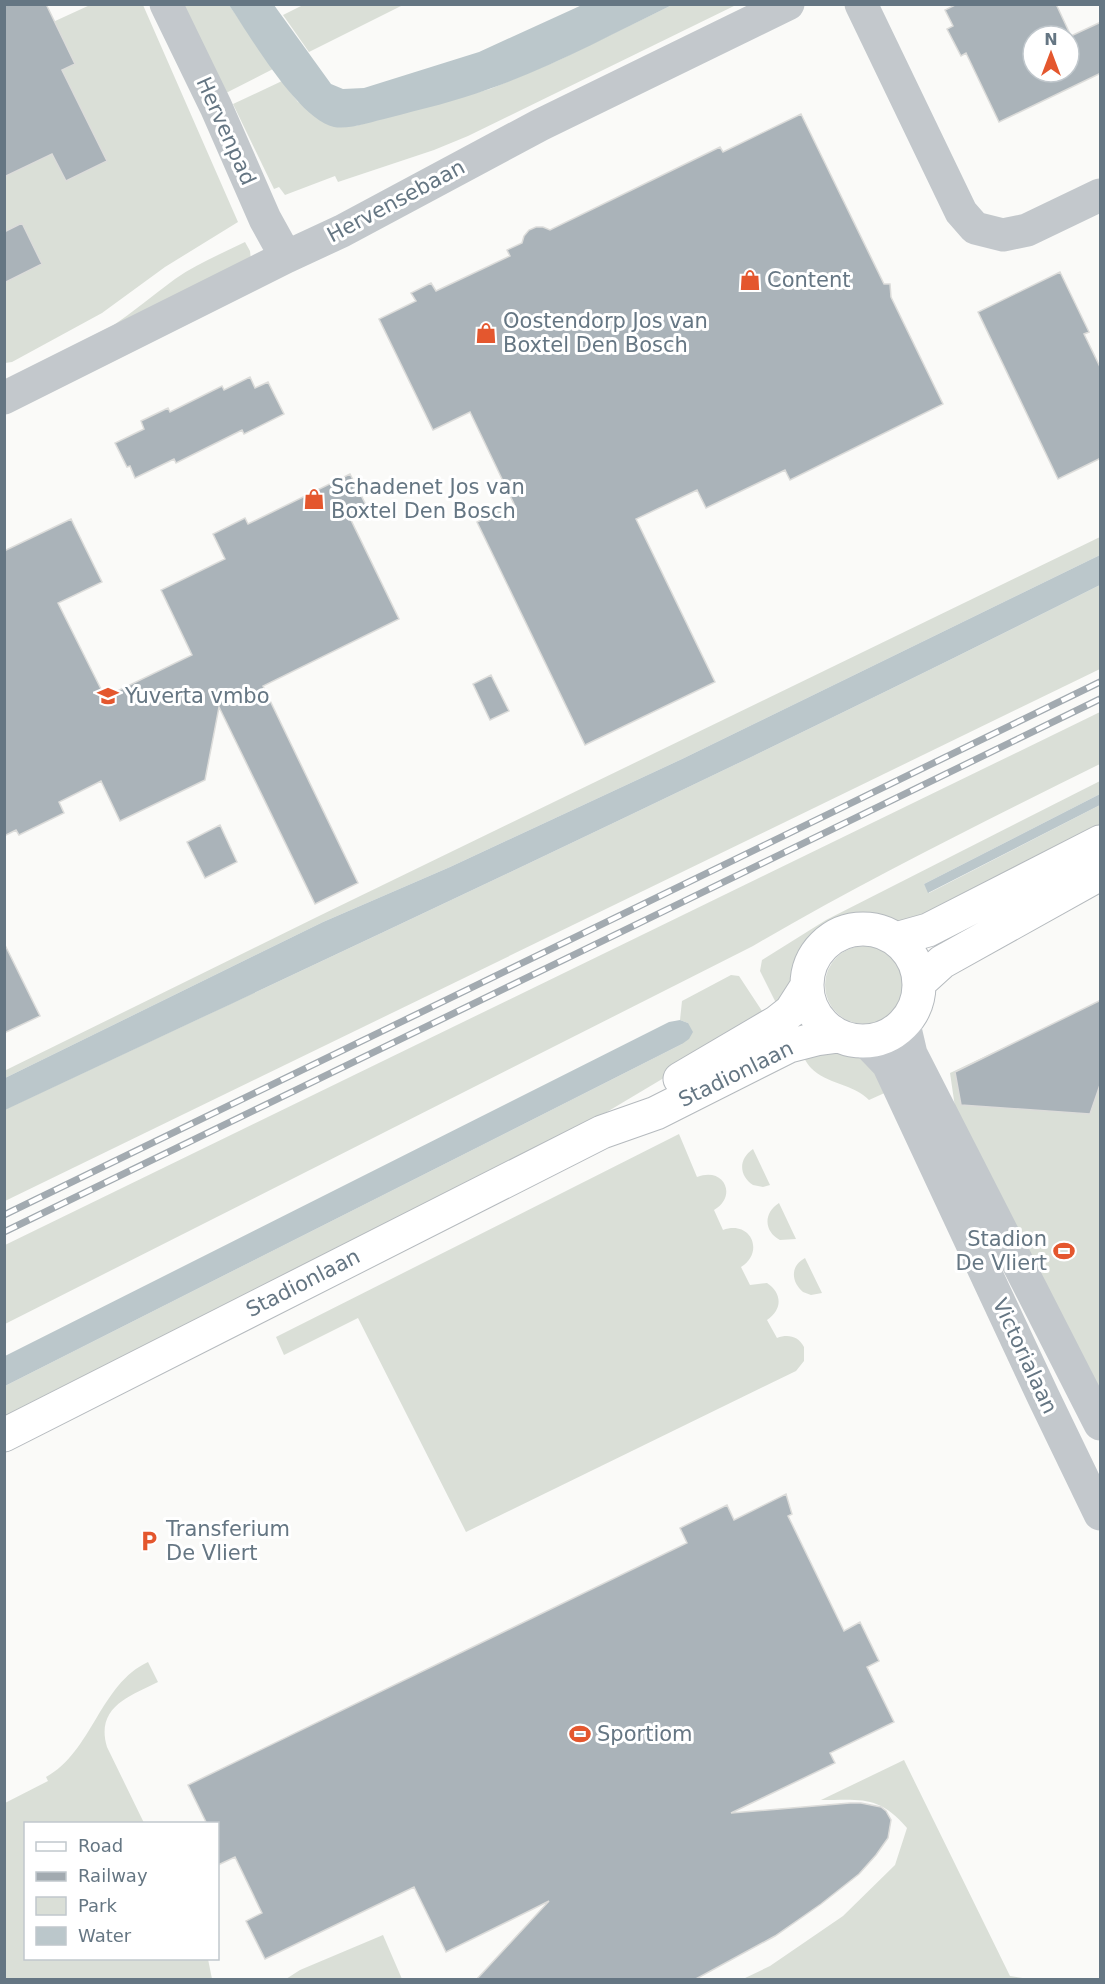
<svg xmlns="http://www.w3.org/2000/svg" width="1105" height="1984" font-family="'DejaVu Sans',sans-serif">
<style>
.green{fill:#dadfd7}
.water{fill:#bbc7cb}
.building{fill:#aab3b9;stroke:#dcdcda;stroke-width:1.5;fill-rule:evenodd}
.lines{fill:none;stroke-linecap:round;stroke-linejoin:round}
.major-casing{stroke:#b5babe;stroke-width:35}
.minor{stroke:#c3c8cc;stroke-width:33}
.major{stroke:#fff;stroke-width:33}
.rail-casing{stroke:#a2aab0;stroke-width:7}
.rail{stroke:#fff;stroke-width:4.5;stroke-dasharray:14;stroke-linecap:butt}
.labels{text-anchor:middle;stroke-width:6;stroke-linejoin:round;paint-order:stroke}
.street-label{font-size:21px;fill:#657683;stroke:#fff}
.poi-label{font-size:21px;fill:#657683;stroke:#fff;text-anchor:start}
</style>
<rect width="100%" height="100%" fill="#fafaf8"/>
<path class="green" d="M90 5H143L238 222 165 267 102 313 12 362 5 363 4 67 53 22Z
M178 5H229L273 69 224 94Z
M303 5H403L309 52 283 15Z
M672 5H736L468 136 434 150 338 182 335 176 285 195 279 187 274 189 233 104 282 81 298 102 355 126 490 89 557 61Z
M245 242 250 251 251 260 111 327C133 312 153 295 175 279 196 264 221 254 245 242Z
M1100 537V555L682 759 450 867 323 922 5 1078 4 1071 319 916Z
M1100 585V669L5 1201 4 1110C371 938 739 767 1100 585Z
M1100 712V764C983 822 866 880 753 946L5 1324V1245Z
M1100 781V794L924 884 929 893 1100 805V830L905 924C868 908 821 907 801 950 792 968 792 990 776 1003L760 971 762 960 826 920Z
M825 985a39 39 0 1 1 78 0a39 39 0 1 1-78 0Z
M731 975 739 976 766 1017 580 1128 5 1419V1386L682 1044 688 1023 680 1020 682 1001Z
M1100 1002V1395L955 1107 950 1073Z
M832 1047 862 1056 889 1091 869 1100C854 1084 826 1084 811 1068 806 1063 804 1057 801 1051Z
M679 1134 697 1177C724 1166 738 1196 714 1210L723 1230C751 1220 765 1252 741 1267L750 1285 767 1283C782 1293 783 1309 767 1320L777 1338C788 1334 798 1336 804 1347V1361L796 1371 466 1532 358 1318 284 1355 276 1337Z
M753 1149 770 1185 763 1187 753 1185C739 1176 738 1159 753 1149Z
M779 1203 796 1239 780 1240C764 1232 763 1213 779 1203Z
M805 1258 822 1293 811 1295 803 1292C791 1282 790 1266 805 1258Z
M148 1662 158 1682C130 1696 95 1707 107 1747L144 1823 26 1824V1958L208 1959 212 1979H5V1803L48 1781 46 1777C92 1752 100 1684 148 1662Z
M904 1760 1010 1976 1029 1979H743L770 1966 843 1916 895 1865 907 1828C879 1795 861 1800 821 1800Z
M383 1935 402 1979H286L300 1970Z"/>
<path class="water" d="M229 5H274L331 84 343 89 364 88 479 52 582 5H672C612 34 552 67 489 89 457 101 422 109 388 118 374 121 349 130 334 127 298 119 250 36 229 5Z
M1100 555V585C739 767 371 938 5 1110V1078L323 922 450 867 682 759Z
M1100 794V805L928 893 924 884Z
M680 1020 688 1023 693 1032 689 1039 682 1044 5 1386V1356L669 1022Z"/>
<path class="building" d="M4 4H46L75 64 62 70 107 161 66 181 52 154 4 177Z
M957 4H1056L1071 36 1101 22V73L999 122 966 53 961 56 947 29 953 26 945 10ZM1033 36H1069V72H1033Z
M801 114 884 284H890L891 297 943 404 790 480 785 470 706 508 697 490 636 519 715 682 585 745 477 522 514 504 470 412 433 430 379 319 416 301 411 293 431 283 436 291 510 256 507 250 522 243 524 236 529 230 536 227H543L550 230 720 147 723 152Z
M22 223 42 264 4 283V232Z
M1060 272 1089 332 1084 334 1101 369V458L1058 479 978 312Z
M250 377 255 388 268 382 284 414 244 434 242 430 176 463 174 459 135 478 130 466 127 467 115 443 144 429 141 421 168 408 170 412 222 386 224 390Z
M350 474 368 509 350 518 399 619 263 686 358 883 315 904 219 707 205 780 120 821 101 781 59 802 64 813 19 835 16 830 4 836V551L71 519 102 582 58 603 105 697 192 655 161 590 225 559 213 534 245 518 248 524Z
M491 675 509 711 490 720 473 684Z
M220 825 237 862 205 878 187 842Z
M4 943 40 1016 4 1033Z
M1101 1000V1082L1090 1114 961 1105 955 1072Z
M786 1494 792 1514 788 1516 844 1631 860 1622 879 1661 867 1667 894 1722 830 1753 835 1763 731 1813 850 1803H861L881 1807 886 1811 891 1820 888 1838 876 1855 859 1874 821 1904 775 1936 694 1980H476L549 1901 446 1952 414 1887 265 1959 246 1921 262 1913 235 1857 218 1865V1824H207L188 1785 687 1543 680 1528 727 1505 734 1520Z"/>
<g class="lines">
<defs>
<path id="major" d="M807 985a56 56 0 1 1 112 0a56 56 0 1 1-112 0Z
M896 939 928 930 1100 842
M920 982 942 962 1100 874
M680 1079 777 1022 791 1011 807 986
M4 1435 602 1132 656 1113 789 1046 816 1039 839 1036"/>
</defs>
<use href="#major" class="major-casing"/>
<path class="minor" d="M166 4 216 107 265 219 286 257
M861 4 961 212 975 228 1003 235 1027 230 1100 195
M4 398 286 257 342 231 540 125 788 4
M904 1024 911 1054 1100 1424
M866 1041 888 1064 1043 1396 1100 1514"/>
<use href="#major" class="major"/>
<defs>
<path id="rail" d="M4 1215 1100 682
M4 1232 1100 699"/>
</defs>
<use href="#rail" class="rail-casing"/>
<use href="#rail" class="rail"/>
</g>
<defs>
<symbol id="shop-bare" viewBox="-9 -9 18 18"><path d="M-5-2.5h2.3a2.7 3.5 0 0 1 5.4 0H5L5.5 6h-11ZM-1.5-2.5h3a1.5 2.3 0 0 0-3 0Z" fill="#e4572e" stroke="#fff" stroke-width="2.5" paint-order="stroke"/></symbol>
<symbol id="school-bare" viewBox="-9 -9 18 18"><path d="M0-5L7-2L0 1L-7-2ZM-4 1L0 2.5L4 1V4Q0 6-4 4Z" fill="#e4572e" stroke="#fff" stroke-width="2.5" paint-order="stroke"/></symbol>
<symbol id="stadium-bare" viewBox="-9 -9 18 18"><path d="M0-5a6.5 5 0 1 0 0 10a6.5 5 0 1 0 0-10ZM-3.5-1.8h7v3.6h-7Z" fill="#e4572e" stroke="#fff" stroke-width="2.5" paint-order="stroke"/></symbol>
<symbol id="parking-bare" viewBox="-9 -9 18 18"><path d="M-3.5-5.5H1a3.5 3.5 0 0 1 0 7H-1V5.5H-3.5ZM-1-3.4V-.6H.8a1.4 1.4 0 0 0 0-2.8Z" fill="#e4572e" stroke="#fff" stroke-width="2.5" paint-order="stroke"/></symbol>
</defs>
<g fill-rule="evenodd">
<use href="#shop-bare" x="735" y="265" width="30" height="30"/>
<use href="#shop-bare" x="471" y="318" width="30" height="30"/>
<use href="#shop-bare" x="299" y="484" width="30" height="30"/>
<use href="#school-bare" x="93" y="681" width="30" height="30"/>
<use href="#stadium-bare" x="1049" y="1236" width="30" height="30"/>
<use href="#parking-bare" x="134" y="1526" width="30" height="30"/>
<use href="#stadium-bare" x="565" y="1719" width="30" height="30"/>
</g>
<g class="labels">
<g class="street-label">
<text transform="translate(226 131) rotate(66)" y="7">Hervenpad</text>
<text transform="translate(396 201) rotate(-28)" y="7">Hervensebaan</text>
<text transform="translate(736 1074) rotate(-26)" y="7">Stadionlaan</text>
<text transform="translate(303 1283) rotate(-27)" y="7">Stadionlaan</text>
<text transform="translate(1025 1356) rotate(65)" y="7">Victorialaan</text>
</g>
<g class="poi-label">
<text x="767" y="287">Content</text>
<text x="503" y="328">Oostendorp Jos van<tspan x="503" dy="24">Boxtel Den Bosch</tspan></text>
<text x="331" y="494">Schadenet Jos van<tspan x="331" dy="24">Boxtel Den Bosch</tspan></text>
<text x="125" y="703">Yuverta vmbo</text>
<text x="1047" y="1246" text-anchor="end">Stadion<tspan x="1047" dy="24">De Vliert</tspan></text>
<text x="166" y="1536">Transferium<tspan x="166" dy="24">De Vliert</tspan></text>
<text x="597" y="1741">Sportiom</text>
</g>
</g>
<rect width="1105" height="1984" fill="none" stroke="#657683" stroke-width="12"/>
<rect x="24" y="1822" width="195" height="138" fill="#ffffff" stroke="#c1c8cd" stroke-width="1.5"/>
<rect x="36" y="1842" width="30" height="9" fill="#ffffff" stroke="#c1c8cd" stroke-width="1.5"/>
<text x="78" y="1852" font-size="18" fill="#657683">Road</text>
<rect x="36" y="1872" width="30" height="9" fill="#a2aab0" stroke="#c1c8cd" stroke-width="1.5"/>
<text x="78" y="1882" font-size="18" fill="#657683">Railway</text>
<rect x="36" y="1897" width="30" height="18" fill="#dadfd7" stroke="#c1c8cd" stroke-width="1.5"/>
<text x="78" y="1912" font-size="18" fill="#657683">Park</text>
<rect x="36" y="1927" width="30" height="18" fill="#bbc7cb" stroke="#c1c8cd" stroke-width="1.5"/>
<text x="78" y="1942" font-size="18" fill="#657683">Water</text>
<g transform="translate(1051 54)"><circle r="28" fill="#ffffff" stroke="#c1c8cd" stroke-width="1.5"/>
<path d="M0-4.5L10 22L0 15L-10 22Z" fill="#e4572e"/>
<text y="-9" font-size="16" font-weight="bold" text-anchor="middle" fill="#657683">N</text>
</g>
</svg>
